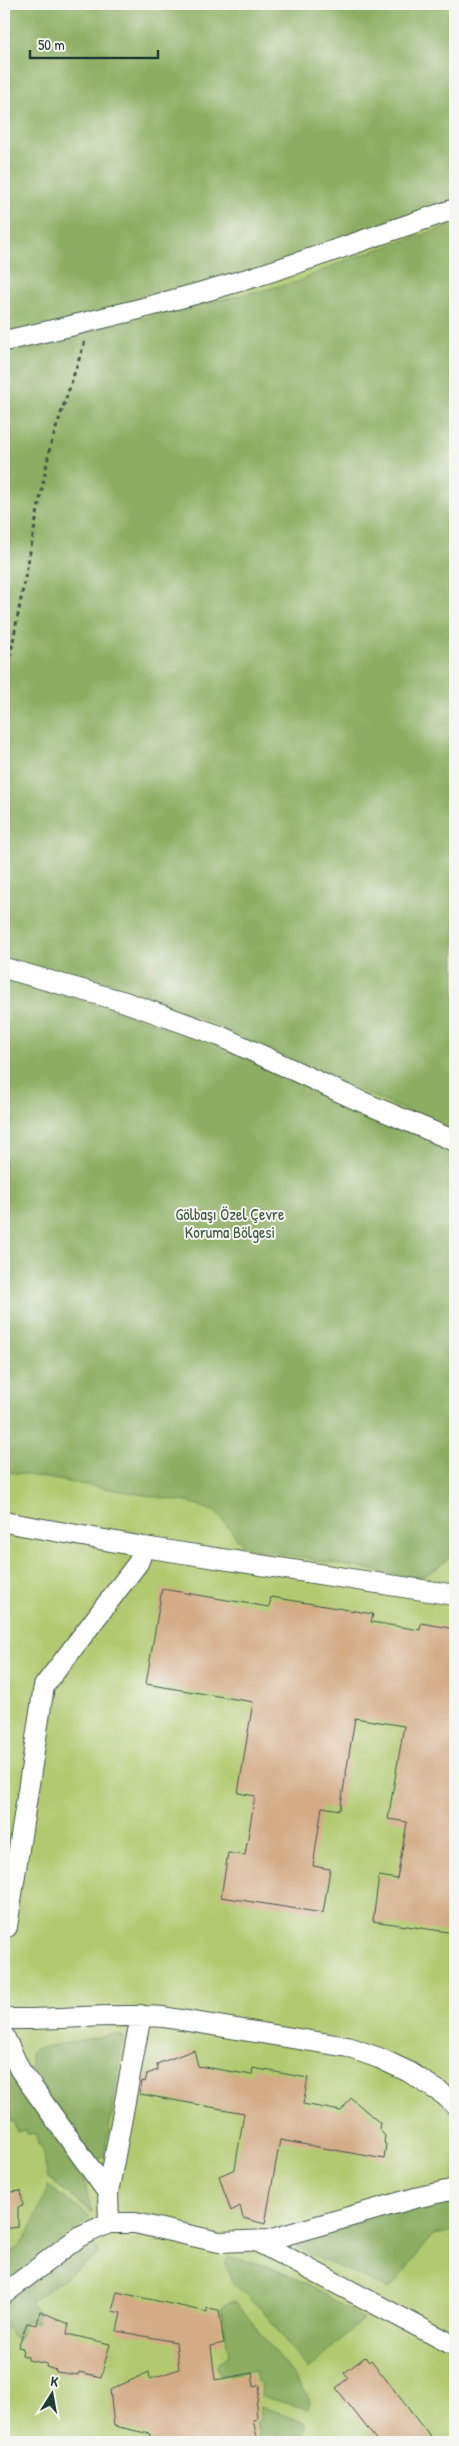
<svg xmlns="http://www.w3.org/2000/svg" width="459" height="2446" font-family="'Patrick Hand',sans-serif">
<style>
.green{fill:#b1ca6f;stroke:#688452}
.forest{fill:#8cae62;stroke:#56764b}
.building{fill:#d3ac86}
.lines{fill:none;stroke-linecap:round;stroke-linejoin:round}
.minor-casing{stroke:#3f564a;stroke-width:22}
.path{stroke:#3f564a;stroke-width:3;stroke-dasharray:4 4;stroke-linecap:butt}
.minor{stroke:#fff;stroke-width:20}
.labels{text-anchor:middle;stroke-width:4;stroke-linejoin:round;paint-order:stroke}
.park-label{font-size:16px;fill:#3c5940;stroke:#f6f6f2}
</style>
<rect width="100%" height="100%" fill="#f6f6f2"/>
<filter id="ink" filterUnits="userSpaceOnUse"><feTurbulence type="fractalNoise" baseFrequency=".02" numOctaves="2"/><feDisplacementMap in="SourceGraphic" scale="10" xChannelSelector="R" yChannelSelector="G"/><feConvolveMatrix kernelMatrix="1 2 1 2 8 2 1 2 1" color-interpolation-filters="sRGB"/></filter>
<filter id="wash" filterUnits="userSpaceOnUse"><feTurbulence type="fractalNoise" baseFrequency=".0096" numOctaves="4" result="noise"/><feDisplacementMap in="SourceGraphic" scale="20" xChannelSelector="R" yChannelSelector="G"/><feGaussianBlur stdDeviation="1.12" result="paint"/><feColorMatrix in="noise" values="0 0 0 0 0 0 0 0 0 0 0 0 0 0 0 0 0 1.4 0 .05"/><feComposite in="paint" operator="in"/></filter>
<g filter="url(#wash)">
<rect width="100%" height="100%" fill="#f2e2c8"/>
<path class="green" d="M4 4H455V2442H4Z"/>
<path class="forest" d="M4 4H455V207L251 275 4 339Z
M455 224V1132L324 1075 199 1017 131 994 4 958V351L297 282 341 262Z
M4 977 210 1040 455 1150V1548C446 1564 434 1572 416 1578L249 1548 239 1541 216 1512 192 1503 4 1471Z
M114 2034 124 2037 105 2154 102 2158 95 2159 31 2072V2054L35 2049Z
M4 2060 80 2165 92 2212 48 2178 41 2145H38L36 2134H27L26 2130 17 2132 13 2121H4Z
M48 2186 90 2217 28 2268 4 2285V2251L12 2252C32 2235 39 2210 48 2186Z
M455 2200V2231L433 2235 394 2284 388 2289 299 2249 297 2243 302 2237 428 2202Z
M91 2241 100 2253 30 2302 39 2311 36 2323 25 2320 18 2342 4 2325V2305L79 2248Z
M228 2258C279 2262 321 2293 363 2319L308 2370 262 2310 233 2283 225 2264Z
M231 2301 236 2302 305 2391 310 2402 308 2409 261 2396 262 2383 257 2382 255 2370 219 2376 217 2365 229 2355 221 2308Z
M260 2406 303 2421 306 2427 301 2442 281 2439 278 2442H257L259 2438 256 2422 260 2420Z"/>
<g id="blocks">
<path class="building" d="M162 1589 269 1607 271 1597 373 1614 371 1622 420 1630 421 1623 455 1629V1933L373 1921 379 1876 397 1879 407 1822 388 1819 404 1726 355 1718 340 1810 322 1807 313 1866 330 1869 323 1913 221 1897 228 1853 245 1855 255 1796 238 1793 253 1702 146 1684Z
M194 2050 198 2066 252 2075 253 2068 308 2078 303 2104 341 2111 351 2098 380 2123 379 2129 385 2136 384 2143 386 2144 384 2159 280 2140 265 2224 243 2218 240 2206 231 2211 219 2176 235 2169 244 2113 140 2094 142 2081 145 2082 147 2074 158 2070 157 2064Z
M21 2191 23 2206 18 2207V2227L4 2229V2193Z
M117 2292 207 2312V2308L219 2310 224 2343 211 2346 215 2380 252 2373 254 2387 260 2385 256 2406 257 2419 253 2420 257 2437 250 2442H159L149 2440 150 2434 114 2426 110 2390 149 2372 150 2379 179 2369 176 2342 117 2331 121 2313 112 2311Z
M40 2311 69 2324 67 2334 110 2344 101 2377 79 2372 78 2375 56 2372V2370L46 2367 47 2364 28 2360V2357L22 2355 23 2348 18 2347 27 2323 37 2325Z
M365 2357 369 2362 371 2360 434 2442H378L336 2388 348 2378 344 2373Z"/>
</g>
</g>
<g filter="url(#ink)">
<use href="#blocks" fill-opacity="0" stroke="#3f564a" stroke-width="1"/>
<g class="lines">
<defs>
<path id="minor" d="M4 341C88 323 171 302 254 277 321 256 388 231 455 209
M4 968 125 1002 220 1036 353 1098 455 1141
M4 1522 144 1547 455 1595
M7 1927 44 1686 138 1563 144 1547
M4 2019C57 2020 110 2013 163 2017L348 2047 379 2058 409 2072 443 2094 455 2105
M4 2036 20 2070 108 2193
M109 2223 108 2193 141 2015
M256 2241 455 2346
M4 2294 80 2236 109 2223H135L219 2242 268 2240 415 2198 455 2189"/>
</defs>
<use href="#minor" class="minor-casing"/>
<path class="path" d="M4 688 50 447 85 341"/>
<use href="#minor" class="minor"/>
</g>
</g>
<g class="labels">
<g class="park-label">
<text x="230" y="1220">Gölbaşı Özel Çevre<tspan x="230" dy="18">Koruma Bölgesi</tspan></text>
</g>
</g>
<rect width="459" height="2446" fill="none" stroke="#f6f6f2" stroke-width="20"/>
<g transform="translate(52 2394) rotate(11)" stroke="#f6f6f2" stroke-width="4" paint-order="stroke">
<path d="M0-4L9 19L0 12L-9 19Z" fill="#1f3d34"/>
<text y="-8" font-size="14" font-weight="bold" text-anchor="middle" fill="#1f3d34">K</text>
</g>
<path d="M30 50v8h128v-8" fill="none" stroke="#1f3d34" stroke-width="2.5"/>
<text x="38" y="50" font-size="15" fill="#1f3d34" stroke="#f6f6f2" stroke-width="4" paint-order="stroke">50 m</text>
</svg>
